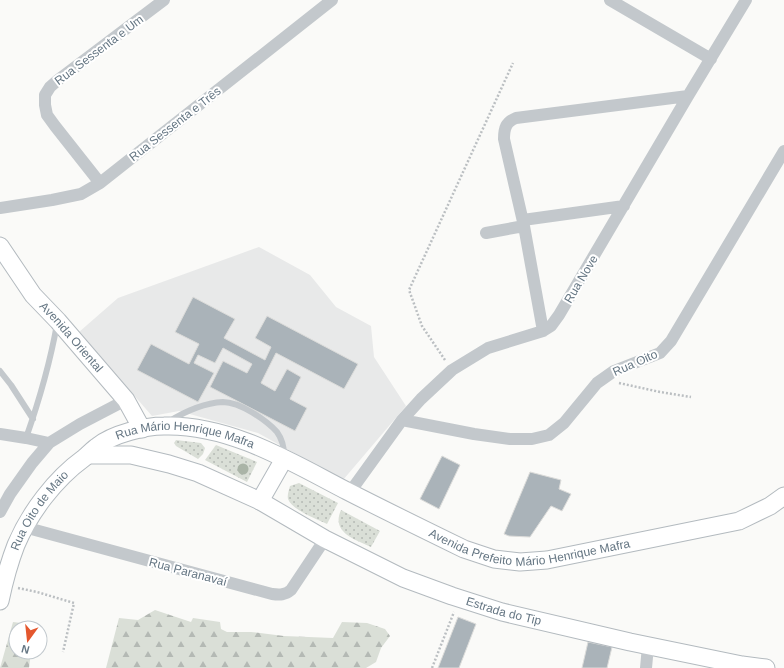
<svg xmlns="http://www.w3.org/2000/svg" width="784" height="668" font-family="Arial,sans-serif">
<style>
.built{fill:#e8e9e9}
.grass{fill:url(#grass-dots)}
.forest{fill:url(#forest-firs)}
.building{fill:#aab3b9;stroke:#dcdcda}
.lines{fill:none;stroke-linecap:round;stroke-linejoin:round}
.secondary-casing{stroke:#b3babf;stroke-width:19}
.path{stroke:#bbbfc2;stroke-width:2.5;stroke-dasharray:2 2;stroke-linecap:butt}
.lane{stroke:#c3c8cc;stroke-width:6}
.street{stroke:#c3c8cc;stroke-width:12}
.secondary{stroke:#fff;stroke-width:17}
.tree{fill:#aab4a7}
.labels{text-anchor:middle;stroke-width:4;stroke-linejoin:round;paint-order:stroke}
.street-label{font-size:12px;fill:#657683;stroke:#fff}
</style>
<defs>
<pattern id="grass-dots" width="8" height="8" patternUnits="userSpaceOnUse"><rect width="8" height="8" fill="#dadfd7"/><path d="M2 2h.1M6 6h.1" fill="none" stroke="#b4b9b4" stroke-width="1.8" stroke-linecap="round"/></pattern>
<pattern id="forest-firs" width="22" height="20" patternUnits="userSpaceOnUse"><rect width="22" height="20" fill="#dadfd7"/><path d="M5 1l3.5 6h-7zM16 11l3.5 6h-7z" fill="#b4b9b4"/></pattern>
</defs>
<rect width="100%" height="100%" fill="#fafaf8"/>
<path class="built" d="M259 247 310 275 336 307 371 326 374 357 406 406 343 480 258 433 179 411 152 416 79 332 118 298Z"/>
<path class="grass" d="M176 440 201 443 205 448 203 454 198 459 176 446 174 443Z
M216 445 257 462 247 482 205 460Z
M299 483 338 503 327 524C317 519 292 510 288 499 287 495 289 490 290 486Z
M341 510 380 531 371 547C354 539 331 532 341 510Z"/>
<path class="forest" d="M155 610 191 622 193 618 220 622 221 629 227 632H251L284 636 333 638 342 622 367 623 385 629 390 636 381 648 376 662 366 668H106L119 618 138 620Z
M13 622 21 623 28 628H16V652H31L29 668H0Z"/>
<path class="building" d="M193 297 235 319 224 338 265 360 271 347 255 338 267 316 358 364 344 389 276 353 261 383 275 391 287 369 301 377 290 399 307 408 295 431 210 387 223 361 247 373 252 364 223 348 215 363 198 355 194 363 214 373 198 402 137 370 151 344 189 364 199 344 175 332Z
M442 456 460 465 439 509 420 499Z
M530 472 561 480 559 489 571 494 562 511 551 506 530 537 509 536 504 534Z
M458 617 476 624 459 668H438Z
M588 642 612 647 607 668H582Z"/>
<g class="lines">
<defs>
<g id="secondary">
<path id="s1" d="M0 246 33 295 58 321 126 400 142 429"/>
<path id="s2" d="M88 455H131L169 464 198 473 260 501 325 539 403 578 452 596 502 612 630 642 742 665 766 668"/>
<path d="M260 501 284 459"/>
<path id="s3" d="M0 601C4 582 9 563 16 545 30 512 55 479 84 458 89 454 93 449 98 446 113 434 145 426 164 426 230 424 291 462 347 491 386 511 425 530 464 549L494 559 520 562 547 560 739 521 770 506 784 496"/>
</g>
</defs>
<use href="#secondary" class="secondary-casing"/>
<path class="path" d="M445 360 422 326 409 290 513 63
M619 383 660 392 691 397
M18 588 37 592 74 603 63 652
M432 668 454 612"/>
<path class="lane" d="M0 371 11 385 33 419
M168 422C184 412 203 403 223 402 240 402 266 420 277 432 282 439 284 447 284 455
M26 438C39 401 50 363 57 324"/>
<path class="street" d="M610 0 711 59
M100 183 55 126 47 115 45 105V95L50 87 58 80 164 0
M0 208 52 200 81 194 100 183 332 0
M523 220 624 206
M486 233 524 226
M543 331 524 226 504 139C504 128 506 122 516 118L688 96
M402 420 474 434 510 439H532L549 435 564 423 597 383 614 371 660 353 671 341 784 151
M0 434 26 438 49 443
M350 492 402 420 421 399 452 370 488 348 543 331 551 326 559 315 688 96 746 0
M0 512 10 494 32 463 49 443 80 424 126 400
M24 527 272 594C280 595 285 595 291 590L325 539
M646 668 648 646"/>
<use href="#secondary" class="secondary"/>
</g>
<circle class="tree" cx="243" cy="469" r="5.5"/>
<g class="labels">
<g class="street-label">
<text transform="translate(99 50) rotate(-37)" y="4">Rua Sessenta e Um</text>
<text transform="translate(175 124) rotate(-38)" y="4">Rua Sessenta e Três</text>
<text transform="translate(581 279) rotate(-59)" y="4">Rua Nove</text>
<text dy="4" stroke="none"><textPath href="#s1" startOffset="116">Avenida Oriental</textPath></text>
<text transform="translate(635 363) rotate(-24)" y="4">Rua Oito</text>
<text dy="4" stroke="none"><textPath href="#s3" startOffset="280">Rua Mário Henrique Mafra</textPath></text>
<text dy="4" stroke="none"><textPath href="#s3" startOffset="100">Rua Oito de Maio</textPath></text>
<text dy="4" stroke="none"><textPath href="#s3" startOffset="651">Avenida Prefeito Mário Henrique Mafra</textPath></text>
<text transform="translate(188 572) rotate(15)" y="4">Rua Paranavaí</text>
<text dy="4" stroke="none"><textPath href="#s2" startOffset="449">Estrada do Tip</textPath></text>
</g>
</g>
<g transform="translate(28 640) rotate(195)"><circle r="19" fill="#ffffff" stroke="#c1c8cd"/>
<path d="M0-3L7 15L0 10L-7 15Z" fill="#e4572e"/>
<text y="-6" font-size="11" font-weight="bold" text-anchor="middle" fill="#657683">N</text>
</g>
</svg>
